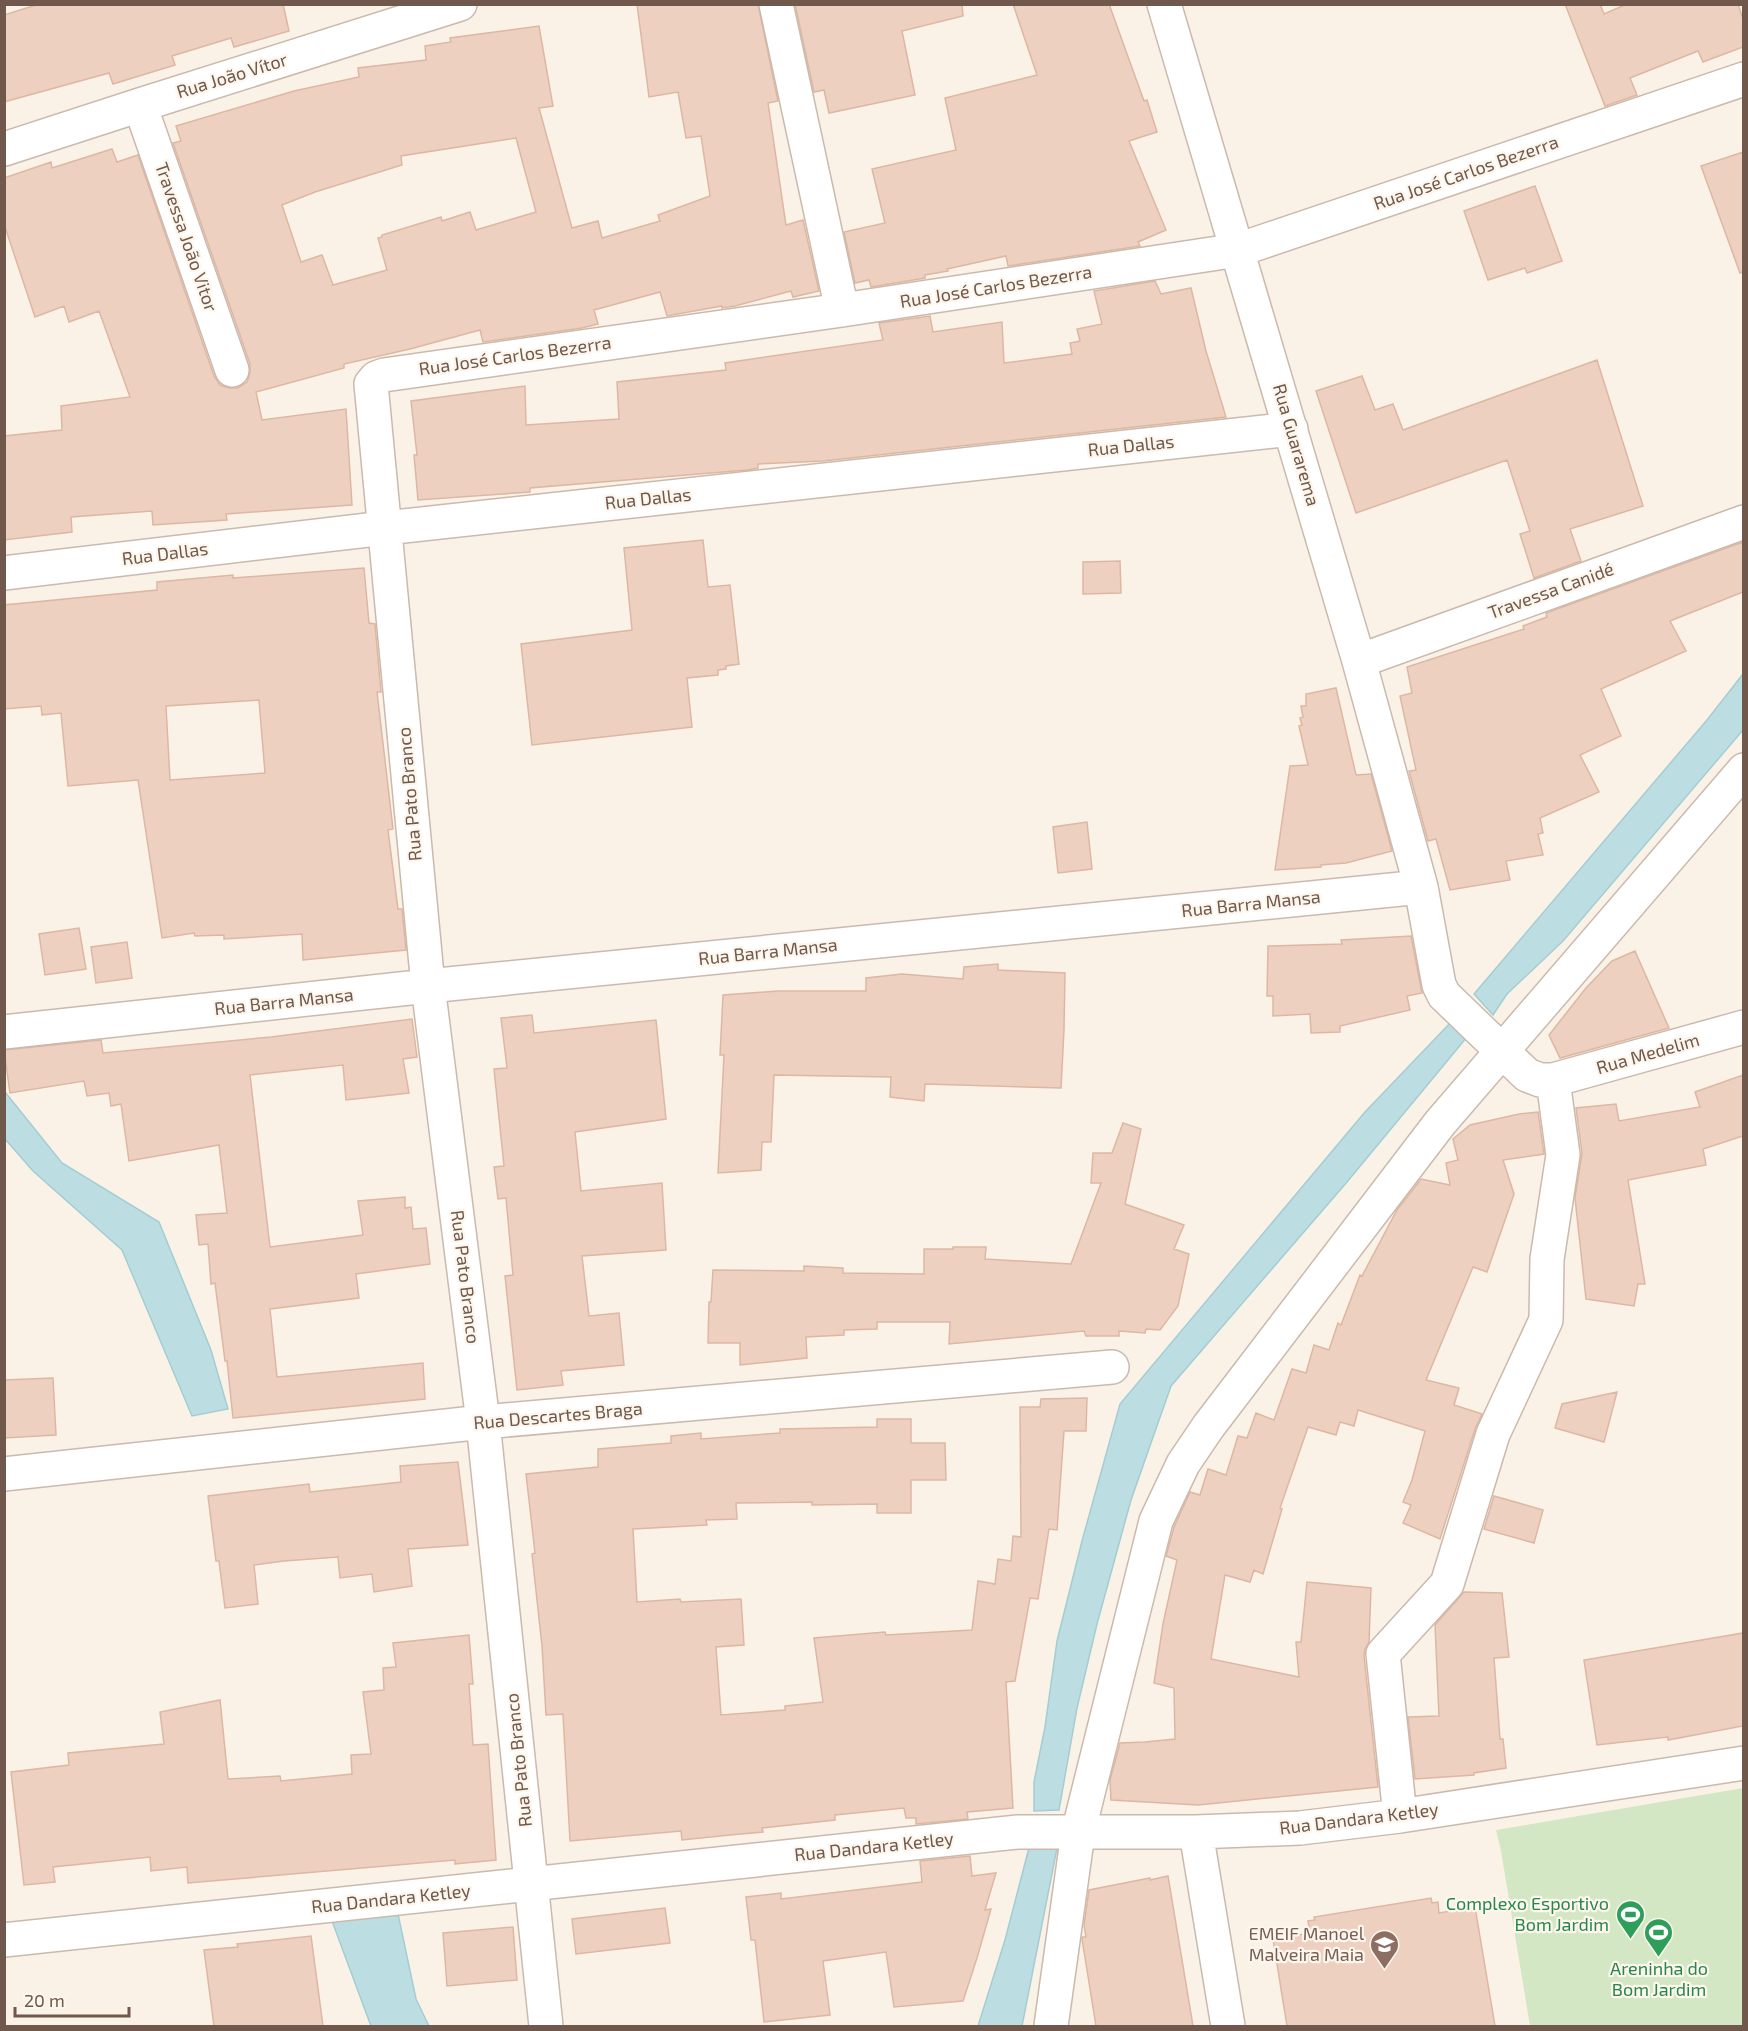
<svg xmlns="http://www.w3.org/2000/svg" width="1748" height="2031" font-family="'Exo 2',sans-serif">
<style>
.green{fill:#d4e7c5}
.water{fill:#bcdee2;stroke:#a3cdd3;stroke-width:1.5}
.building{fill:#edd0c0;stroke:#deb7a2;stroke-width:1.5;fill-rule:evenodd}
.lines{fill:none;stroke-linecap:round;stroke-linejoin:round}
.street-casing{stroke:#cbb9ad;stroke-width:36}
.street{stroke:#fff;stroke-width:33}
.labels{text-anchor:middle;stroke-width:4.5;stroke-linejoin:round;paint-order:stroke}
.street-label{font-size:18px;fill:#71584d;stroke:#fdf6ec}
.leisure-label{font-size:18px;fill:#27864d;stroke:#fdf6ec;text-anchor:end}
.education-label{font-size:18px;fill:#785e54;stroke:#fdf6ec;text-anchor:end}
</style>
<rect width="100%" height="100%" fill="#faf2e6"/>
<path class="green" d="M1743 1788V2026H1530L1501 1851 1496 1830Z"/>
<path class="water" d="M1743 674V730L1563 941 1507 994 1493 1015 1474 994 1707 720Z
M1452 1021 1467 1037 1347 1182 1171 1386 1131 1500 1097 1624 1077 1708 1059 1810 1034 1811V1782L1045 1727 1057 1641 1082 1541 1120 1404 1365 1112Z
M5 1092 62 1163 159 1222 211 1350 228 1409 192 1416 122 1250 33 1171 5 1139Z
M1058 1843 1022 2026H978L1005 1940 1030 1844Z
M398 1914 416 1999 429 2026H371L332 1921Z"/>
<path class="building" d="M39 4H283L289 31 234 47 231 38 172 56 175 65 113 84 109 73 4 102V15Z
M637 4H758L778 101 768 103 786 225 803 220 819 291 793 297 791 291 735 306 722 308V306L667 316 660 292 594 310 598 324 582 328 483 342 480 330 410 349 344 364V368L256 392 262 420 346 409 352 505 226 514 227 520 153 525 152 511 71 517 72 532 4 540V436L62 430 61 406 130 397 99 311 69 322 64 306 35 317 4 224V178L51 162 52 168 112 149 117 162 138 155 214 376 220 385 229 388H238L247 382 250 373V364L173 143 181 141 176 126 294 91 359 77 358 68 426 60 425 46 451 42 450 38 539 26 553 106 539 108 572 228 598 221 602 238 660 221 658 215 710 196 701 136 686 138 678 92 649 97ZM516 138 536 212 476 230 470 212 442 221 441 217 382 235V237L378 238 387 270 333 285 322 255 301 262 282 205 315 192 402 165 401 156Z
M795 4H962L963 16 902 31 915 95 829 113 824 90 814 92Z
M1013 4H1109L1144 101 1147 100 1157 132 1129 141 1166 230 1138 242 1140 246 1008 266 1006 256 947 269 948 271 925 275V278L871 287 869 280 855 283 844 232 885 223 872 169 956 150 945 98 1037 75Z
M1565 4H1600L1604 14 1627 4H1738L1743 19V47L1703 62 1698 51 1630 78 1637 95 1605 106Z
M1743 152V272L1740 273 1701 166Z
M1535 186 1562 261 1527 273 1525 268 1488 280 1464 211Z
M1155 281 1161 294 1191 288 1206 351 1226 417 823 461 758 464V468L747 470 530 488V492L418 500 414 455H417L411 401 525 386 526 425 619 419 617 382 726 370 725 363 883 340 879 323 930 316 933 332 1002 322 1004 363 1072 354 1070 343 1080 341 1077 329 1102 324 1094 291Z
M1597 360 1643 506 1570 529 1581 561 1534 578 1520 534 1530 531 1507 460 1356 513 1316 391 1362 376 1375 410 1393 404 1403 430Z
M703 540 708 587 730 585 739 664 726 666V669L718 670V675L687 678 692 727 532 745 521 644 632 630 624 548Z
M1743 542V592L1670 621 1686 651 1601 689 1621 736 1580 755 1599 792 1540 818 1543 833 1538 834 1543 855 1506 861 1510 880 1450 890 1436 839 1428 841 1409 771 1416 770 1400 696 1412 693 1407 667 1524 629 1523 626 1547 617 1546 613Z
M1120 561 1121 593 1083 594V562Z
M364 568 369 623 375 624 381 692H377L393 829 388 830 398 909H402L406 950 303 960 302 934 224 939V935L195 936 194 933 162 938 138 780 68 786 61 713 42 715 41 706 4 709V605L157 590V582L233 575V578ZM259 700 265 773 170 780 166 706Z
M1336 688 1356 775 1371 774 1392 851 1346 863 1321 865V867L1275 870 1290 766 1308 765 1299 726 1302 725 1300 718 1303 717 1301 706H1306V694Z
M1087 822 1092 869 1058 873 1053 827Z
M79 928 86 969 45 975 39 934Z
M1411 936 1422 993 1407 996 1410 1010 1340 1026V1032L1311 1033 1310 1014 1273 1016V996H1267L1268 946 1342 944 1341 940Z
M127 942 132 978 96 983 91 947Z
M1635 951 1669 1028 1560 1058 1549 1035 1586 988 1612 961Z
M998 964V970L1065 973 1064 1030 1061 1088 925 1084 924 1101 890 1097 891 1077 774 1075 771 1142H762L761 1170 718 1173 724 1055H720L723 995 778 991H866V978L902 974 963 979 964 967Z
M532 1015 534 1033 656 1020 666 1119 575 1132 581 1191 662 1183 666 1250 582 1256 589 1316 619 1313 624 1365 561 1371 563 1385 517 1390 505 1276 513 1275 506 1198 498 1199 494 1167 504 1166 494 1069 507 1068 501 1018Z
M412 1019 417 1057 403 1059 409 1093 346 1100 343 1065 250 1075 270 1247 363 1235 358 1201 405 1197V1208L411 1207 413 1229 426 1228 430 1264 356 1274 359 1298 270 1309 277 1377 423 1363 425 1399 233 1418 227 1361H225L215 1283 211 1284 208 1244 199 1245 196 1215 227 1213 219 1145 129 1161 121 1104 111 1106 109 1093 87 1096 84 1081 10 1093 4 1050 101 1040 103 1053 271 1037Z
M1743 1075V1136L1703 1149 1706 1165 1628 1180 1645 1284H1638L1634 1306 1586 1299 1575 1198 1582 1153 1576 1108 1616 1104 1619 1121 1700 1107 1695 1092Z
M1538 1112 1544 1154 1503 1160 1514 1194 1487 1272 1473 1267 1426 1380 1459 1388 1454 1405 1482 1414 1475 1429 1440 1539 1403 1523 1411 1505 1403 1502 1412 1480 1425 1431 1358 1410 1354 1426 1340 1422 1336 1435 1308 1427 1280 1508 1282 1509 1263 1574 1254 1570 1250 1582 1225 1575 1211 1659 1299 1677 1296 1642H1301L1307 1582 1371 1588 1369 1642 1365 1649 1364 1656 1378 1787 1198 1805 1111 1800 1110 1780 1120 1743 1145 1742 1175 1739 1174 1688 1154 1683 1163 1624 1177 1560 1166 1556 1174 1527 1190 1492 1200 1495 1208 1469 1226 1475 1238 1436 1247 1438 1256 1413 1274 1420 1292 1369 1306 1373 1314 1345 1329 1350 1338 1323 1341 1325 1360 1275 1362 1276 1397 1210 1421 1179 1450 1185 1446 1163 1458 1160 1453 1139 1470 1125 1519 1114Z
M1123 1123 1141 1129 1125 1204 1184 1225 1174 1249 1189 1254 1178 1306 1160 1330 1146 1329 1145 1333 1119 1331V1336H1086L1084 1331 949 1344 950 1322H877V1329L844 1330V1335L806 1337 807 1358 740 1365V1343H708L709 1302H711L713 1270 804 1271V1266L843 1268V1273L924 1274V1249H953V1247H986L985 1259 1071 1264 1101 1183H1091L1093 1153H1112Z
M53 1378 56 1435 4 1438V1380Z
M1617 1392 1604 1442 1555 1428 1562 1404Z
M1087 1398 1086 1431H1064L1057 1530 1049 1529 1038 1599 1030 1598 1015 1681 1006 1682 1013 1808 967 1812 968 1819 916 1824V1818H906L904 1808 835 1815V1820L762 1828 763 1832 730 1835 682 1840 681 1831 570 1841 563 1714 546 1715 542 1646 532 1554 535 1553 526 1474 598 1467V1449L671 1443V1436L701 1433V1439L780 1433V1429L877 1427V1419H911V1443H945L946 1480H911V1513H877V1504L812 1505V1502L736 1503 737 1519 706 1520 707 1525 633 1529 637 1602 680 1599 681 1602 741 1599 744 1645 716 1647 721 1715 785 1710V1706L823 1702 814 1638 885 1632 886 1635 972 1630 978 1581 995 1584 998 1559 1011 1561 1013 1536 1021 1537 1020 1407H1040L1041 1399Z
M458 1462 468 1545 408 1549 412 1586 374 1592 372 1574 340 1578 338 1557 284 1561 254 1565 258 1604 225 1608 219 1561H216L208 1496 309 1484 310 1492 401 1482 400 1466Z
M1494 1496 1543 1510 1534 1543 1484 1529Z
M1464 1592 1502 1593 1509 1657 1494 1658 1500 1739H1503L1506 1768 1474 1773V1775L1415 1779 1408 1717 1439 1716 1435 1625Z
M1743 1633V1726L1668 1740V1737L1597 1745 1584 1660Z
M469 1635 473 1684H469L473 1745 488 1744 496 1860 455 1864V1860L188 1883 187 1867 151 1871 150 1857 53 1867 55 1882 24 1885 11 1772 69 1765 68 1753 164 1744 160 1712 220 1700 228 1779 280 1776 281 1781 352 1774 351 1755 371 1754 363 1692 384 1690 383 1668 396 1667 393 1643Z
M970 1856 972 1876 996 1873 985 1910 991 1909 977 1958 963 2001 894 2007 886 1952 823 1961 830 2015 764 2022 755 1940H751L746 1897 781 1893V1899L922 1882 920 1861Z
M1168 1876 1193 2026H1096L1082 1939V1937H1086L1084 1925 1089 1890 1150 1878V1880Z
M1431 1898 1432 1903 1438 1902 1439 1913 1475 1907 1495 2026H1287L1273 1939 1310 1933 1308 1921 1315 1920 1314 1917Z
M665 1908 670 1943 576 1954 572 1919Z
M513 1927 517 1980 447 1986 443 1933Z
M311 1936 323 2026H214L204 1950 238 1947 237 1944Z"/>
<g class="lines">
<defs>
<path id="street" d="M776 4 842 310
M1164 4 1359 661 1421 887 1439 985 1444 995 1527 1075 1540 1080H1553L1744 1027
M140 105 232 370
M4 149 140 105 460 4
M4 573 385 528 1291 429
M1359 661 1744 522
M4 1032 428 986 1421 887
M4 1474 483 1422 1112 1367
M1400 1816 1383 1654 1447 1584 1493 1434 1546 1320 1547 1259 1563 1155 1553 1080
M1196 1832 1228 2026
M4 1940 1018 1832H1196L1300 1828 1400 1816 1744 1763
M546 2026 483 1422 428 986 371 384 376 378 384 375 842 310 1238 250 1744 79
M1051 2026 1078 1833 1156 1521 1183 1464 1208 1427 1440 1123 1744 770"/>
</defs>
<use href="#street" class="street-casing"/>
<use href="#street" class="street"/>
</g>
<defs>
<symbol id="stadium-pin" viewBox="-11 -11 22 30"><path d="M0 17L-7.5 6A9.5 9.5 0 1 1 7.5 6Z" fill="#2e9e5b" stroke="#fdf6ec"/><path d="M0-5a6.5 5 0 1 0 0 10a6.5 5 0 1 0 0-10ZM-3.5-1.8h7v3.6h-7Z" fill="#fff"/></symbol>
<symbol id="school-pin" viewBox="-11 -11 22 30"><path d="M0 17L-7.5 6A9.5 9.5 0 1 1 7.5 6Z" fill="#8d6e63" stroke="#fdf6ec"/><path d="M0-5L7-2L0 1L-7-2ZM-4 1L0 2.5L4 1V4Q0 6-4 4Z" fill="#fff"/></symbol>
</defs>
<g fill-rule="evenodd">
<use href="#stadium-pin" x="1614" y="1898" width="33" height="45"/>
<use href="#stadium-pin" x="1642" y="1916" width="33" height="45"/>
<use href="#school-pin" x="1368" y="1928" width="33" height="45"/>
</g>
<g class="labels">
<g class="street-label">
<text transform="translate(232 76) rotate(-17)" y="6">Rua João Vítor</text>
<text transform="translate(1466 173) rotate(-19)" y="6">Rua José Carlos Bezerra</text>
<text transform="translate(186 237) rotate(71)" y="6">Travessa João Vitor</text>
<text transform="translate(996 287) rotate(-9)" y="6">Rua José Carlos Bezerra</text>
<text transform="translate(515 356) rotate(-8)" y="6">Rua José Carlos Bezerra</text>
<text transform="translate(1296 445) rotate(74)" y="6">Rua Guararema</text>
<text transform="translate(1131 446) rotate(-6)" y="6">Rua Dallas</text>
<text transform="translate(648 499) rotate(-6)" y="6">Rua Dallas</text>
<text transform="translate(165 554) rotate(-7)" y="6">Rua Dallas</text>
<text transform="translate(1551 591) rotate(-20)" y="6">Travessa Canidé</text>
<text transform="translate(410 794) rotate(-95)" y="6">Rua Pato Branco</text>
<text transform="translate(1251 904) rotate(-6)" y="6">Rua Barra Mansa</text>
<text transform="translate(768 952) rotate(-6)" y="6">Rua Barra Mansa</text>
<text transform="translate(284 1002) rotate(-6)" y="6">Rua Barra Mansa</text>
<text transform="translate(1648 1054) rotate(-16)" y="6">Rua Medelim</text>
<text transform="translate(465 1277) rotate(83)" y="6">Rua Pato Branco</text>
<text transform="translate(558 1416) rotate(-5)" y="6">Rua Descartes Braga</text>
<text transform="translate(519 1760) rotate(-96)" y="6">Rua Pato Branco</text>
<text transform="translate(1359 1819) rotate(-7)" y="6">Rua Dandara Ketley</text>
<text transform="translate(874 1847) rotate(-6)" y="6">Rua Dandara Ketley</text>
<text transform="translate(391 1899) rotate(-6)" y="6">Rua Dandara Ketley</text>
</g>
<g class="leisure-label">
<text x="1609" y="1910">Complexo Esportivo<tspan x="1609" dy="21">Bom Jardim</tspan></text>
<text x="1659" y="1975" text-anchor="middle">Areninha do<tspan x="1659" dy="21">Bom Jardim</tspan></text>
</g>
<g class="education-label">
<text x="1364" y="1940">EMEIF Manoel<tspan x="1364" dy="21">Malveira Maia</tspan></text>
</g>
</g>
<rect width="1748" height="2031" fill="none" stroke="#71584d" stroke-width="12"/>
<path d="M15 2007v9h114v-9" fill="none" stroke="#71584d" stroke-width="3"/>
<text x="24" y="2007" font-size="18" fill="#71584d" stroke="#fdf6ec" stroke-width="4.5" paint-order="stroke">20 m</text>
</svg>
